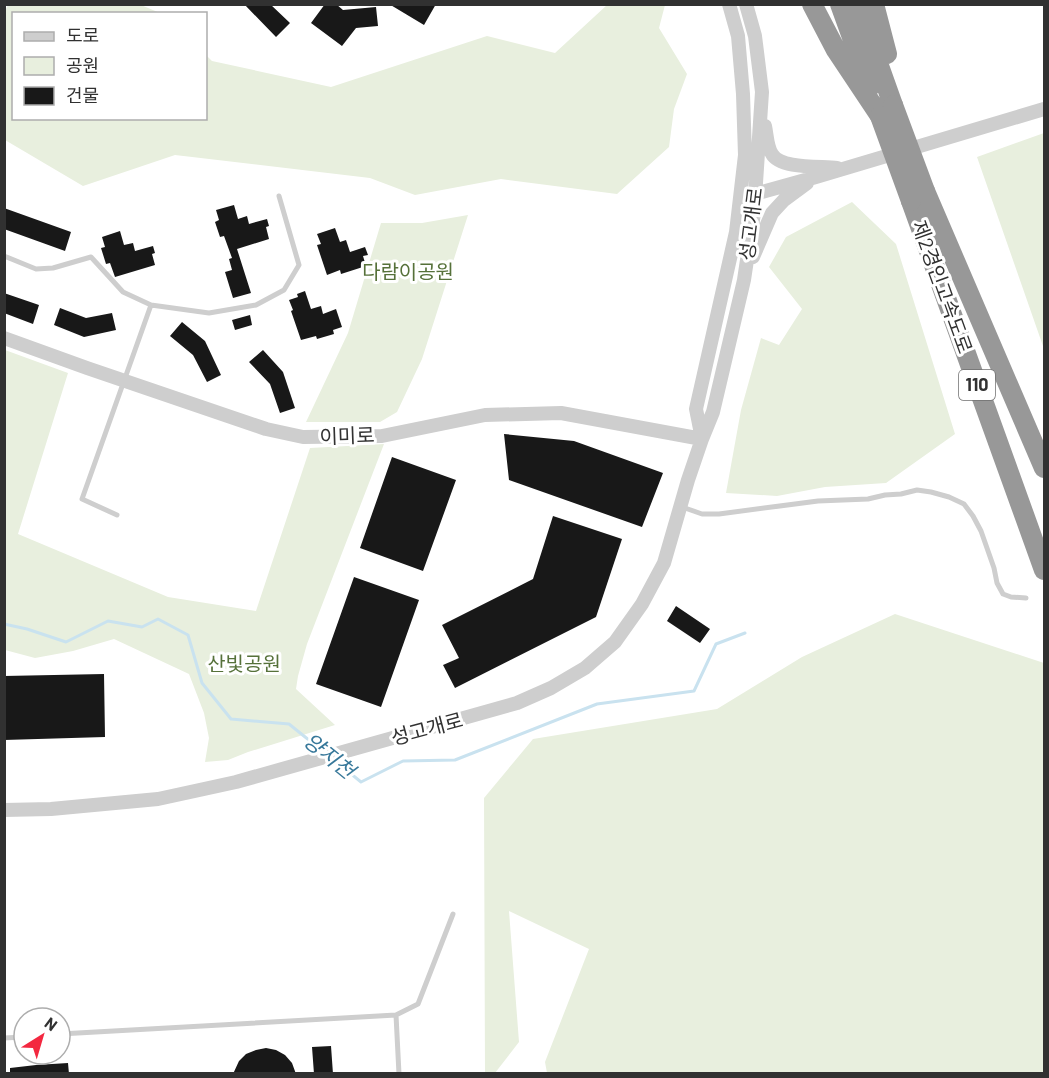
<svg xmlns="http://www.w3.org/2000/svg" width="1049" height="1078" font-family="Barlow,'Noto Sans KR',sans-serif">
<style>
.green{fill:#e8efde}
.lines{fill:none;stroke-linecap:round;stroke-linejoin:round}
.stream{stroke:#c9e2ef;stroke-width:3}
.building{fill:#181818}
.service{stroke:#cecece;stroke-width:5}
.tertiary{stroke:#cecece;stroke-width:14}
.motorway{stroke:#989898;stroke-width:20}
.motorway-bridge{stroke:#989898;stroke-width:20}
.labels{text-anchor:middle;stroke-width:6;stroke-linejoin:round;paint-order:stroke}
.shield{fill:#fff;stroke:#6f6f6f;stroke-width:1.5}
.shield-label{font-size:18px;font-weight:bold;fill:#313131}
.street-label{font-size:20px;fill:#313131;stroke:#fff}
.park-label{font-size:20px;fill:#56713a;stroke:#fff}
.water-label{font-size:21px;font-style:italic;fill:#37789a;stroke:#fff}
</style>
<rect width="100%" height="100%" fill="#fff"/>
<path class="green" d="M8 5H141L160 13 14 14V118H206V55L212 61 331 87 487 36 555 53 607 5H665L659 28 687 74 674 109 669 147 617 194 501 179 415 195 370 178 175 155 83 186 5 140 4 13Z
M1044 133V349L977 157Z
M852 202 896 244 955 434 886 483 825 487 777 496 726 493 741 410 761 338 779 345 802 309 769 267 786 237Z
M468 215 422 359 397 412 380 422H306L348 333 381 223H422Z
M5 350 68 373 18 534 168 597 256 611 310 448 384 444 307 644 298 676 296 689 335 725 248 752 228 760 205 762 209 738 204 713 189 674 114 639 73 651 35 658 5 650Z
M895 614 1044 663V1073H547L545 1062 589 949 509 911 519 1042 495 1073H485L484 798 533 739 717 709 802 657Z"/>
<g class="lines">
<path class="stream" d="M4 624 27 629 66 642 108 621 142 627 158 619 188 635 202 683 231 719 289 724 325 753
M333 759 361 782 403 761 455 760 597 704 694 691 716 644 745 633"/>
</g>
<path class="building" d="M244 4H270L290 23 276 37Z
M325 4H336L343 10 376 7 378 26 356 28 342 46 311 23Z
M389 4H436L424 25Z
M234 205 238 219 247 216 249 224 267 219 269 226 266 227 269 239 237 249 251 293 233 298 225 272 232 270 229 259 232 258 224 236 220 237 215 222 219 220 216 210Z
M4 208 71 232 65 251 4 229Z
M335 228 340 242 346 240 350 252 365 247 368 255 363 256 366 266 341 274 340 270 327 275 317 245 321 244 317 234Z
M120 231 124 245 133 243 135 251 153 246 155 253 152 254 155 265 115 277 110 263 106 264 101 248 105 247 102 237Z
M305 291 311 309 321 306 323 314 336 309 342 327 333 330 334 334 317 339 316 336 301 340 291 311 293 310 289 300 298 297 297 294Z
M4 293 39 305 33 324 4 313Z
M60 308 86 318 112 313 116 330 84 337 54 325Z
M250 315 252 325 235 330 232 320Z
M182 322 205 341 221 375 207 382 193 355 170 336Z
M263 350 283 372 295 408 280 413 270 384 249 362Z
M504 434 574 441 663 473 642 527 509 480Z
M392 457 456 480 423 571 360 548Z
M553 516 622 539 596 617 455 688 443 665 459 658 442 625 533 579Z
M354 577 419 600 381 707 316 684Z
M676 606 710 629 700 643 667 621Z
M104 674 105 737 4 740V676Z
M331 1046 333 1074H314L312 1047Z
M266 1048 276 1050 285 1055 292 1063 296 1074H233L239 1061 246 1054 256 1050Z
M68 1063 69 1074H10V1068L36 1065Z"/>
<g class="lines">
<path class="service" d="M4 256 36 269 53 268 91 257 123 292 151 305
M682 507 702 514H719L818 501 868 499 885 495 901 494 917 490 931 492 949 497 964 504 973 516 981 531 994 568 997 583 1003 594 1011 597 1026 598
M117 515 82 499 151 305 209 313 256 305 284 290 299 265 279 196
M396 1015 399 1074
M60 1034 396 1015 418 1004 453 914
M4 1038 24 1037"/>
<path class="tertiary" d="M765 126C767 135 767 147 772 154 780 169 821 166 837 168
M748 196 816 177 1044 109
M753 257 772 213 784 200 807 183
M4 338 87 368 266 429 303 437 382 436 485 415 561 413 702 439
M702 439 696 409 736 232 745 155 743 94 738 36 729 4
M4 810 51 809 158 799 204 789 236 782 517 703 551 688 585 668 615 642 642 604 664 563 688 480 702 439 713 412 744 280 754 213 762 92 755 36 746 4"/>
<path class="motorway" d="M812 4 836 50 880 116
M840 4 870 87
M857 4 893 105
M874 4 887 54
M925 191 1044 468
M911 201 1044 570"/>
<path class="motorway-bridge" d="M893 105 925 191
M880 116 911 201"/>
</g>
<g class="labels">
<rect class="shield" x="959" y="370" width="36" height="30" rx="4.5"/>
<g class="shield-label">
<text x="977" y="391">110</text>
</g>
<g class="street-label">
<text transform="translate(751 224) rotate(-83)" y="7">성고개로</text>
<text transform="translate(942 287) rotate(70)" y="7">제2경인고속도로</text>
<text transform="translate(347 436) rotate(-2)" y="7">이미로</text>
<text transform="translate(427 729) rotate(-15)" y="7">성고개로</text>
</g>
<g class="park-label">
<text x="408" y="279">다람이공원</text>
<text x="244" y="671">산빛공원</text>
</g>
<g class="water-label">
<text transform="translate(329 756) rotate(39)" y="7">양지천</text>
</g>
</g>
<rect width="1049" height="1078" fill="none" stroke="#313131" stroke-width="12"/>
<rect x="12" y="12" width="195" height="108" fill="#ffffff" stroke="#adadad" stroke-width="1.5"/>
<rect x="24" y="32" width="30" height="9" fill="#cecece" stroke="#adadad" stroke-width="1.5"/>
<text x="66" y="42" font-size="18" fill="#313131">도로</text>
<rect x="24" y="57" width="30" height="18" fill="#e8efde" stroke="#adadad" stroke-width="1.5"/>
<text x="66" y="72" font-size="18" fill="#313131">공원</text>
<rect x="24" y="87" width="30" height="18" fill="#181818" stroke="#adadad" stroke-width="1.5"/>
<text x="66" y="102" font-size="18" fill="#313131">건물</text>
<g transform="translate(42 1036) rotate(37)"><circle r="28" fill="#ffffff" stroke="#adadad" stroke-width="1.5"/>
<path d="M0-4.5L10 22L0 15L-10 22Z" fill="#f32840"/>
<text y="-9" font-size="16" font-weight="bold" text-anchor="middle" fill="#313131">N</text>
</g>
</svg>
